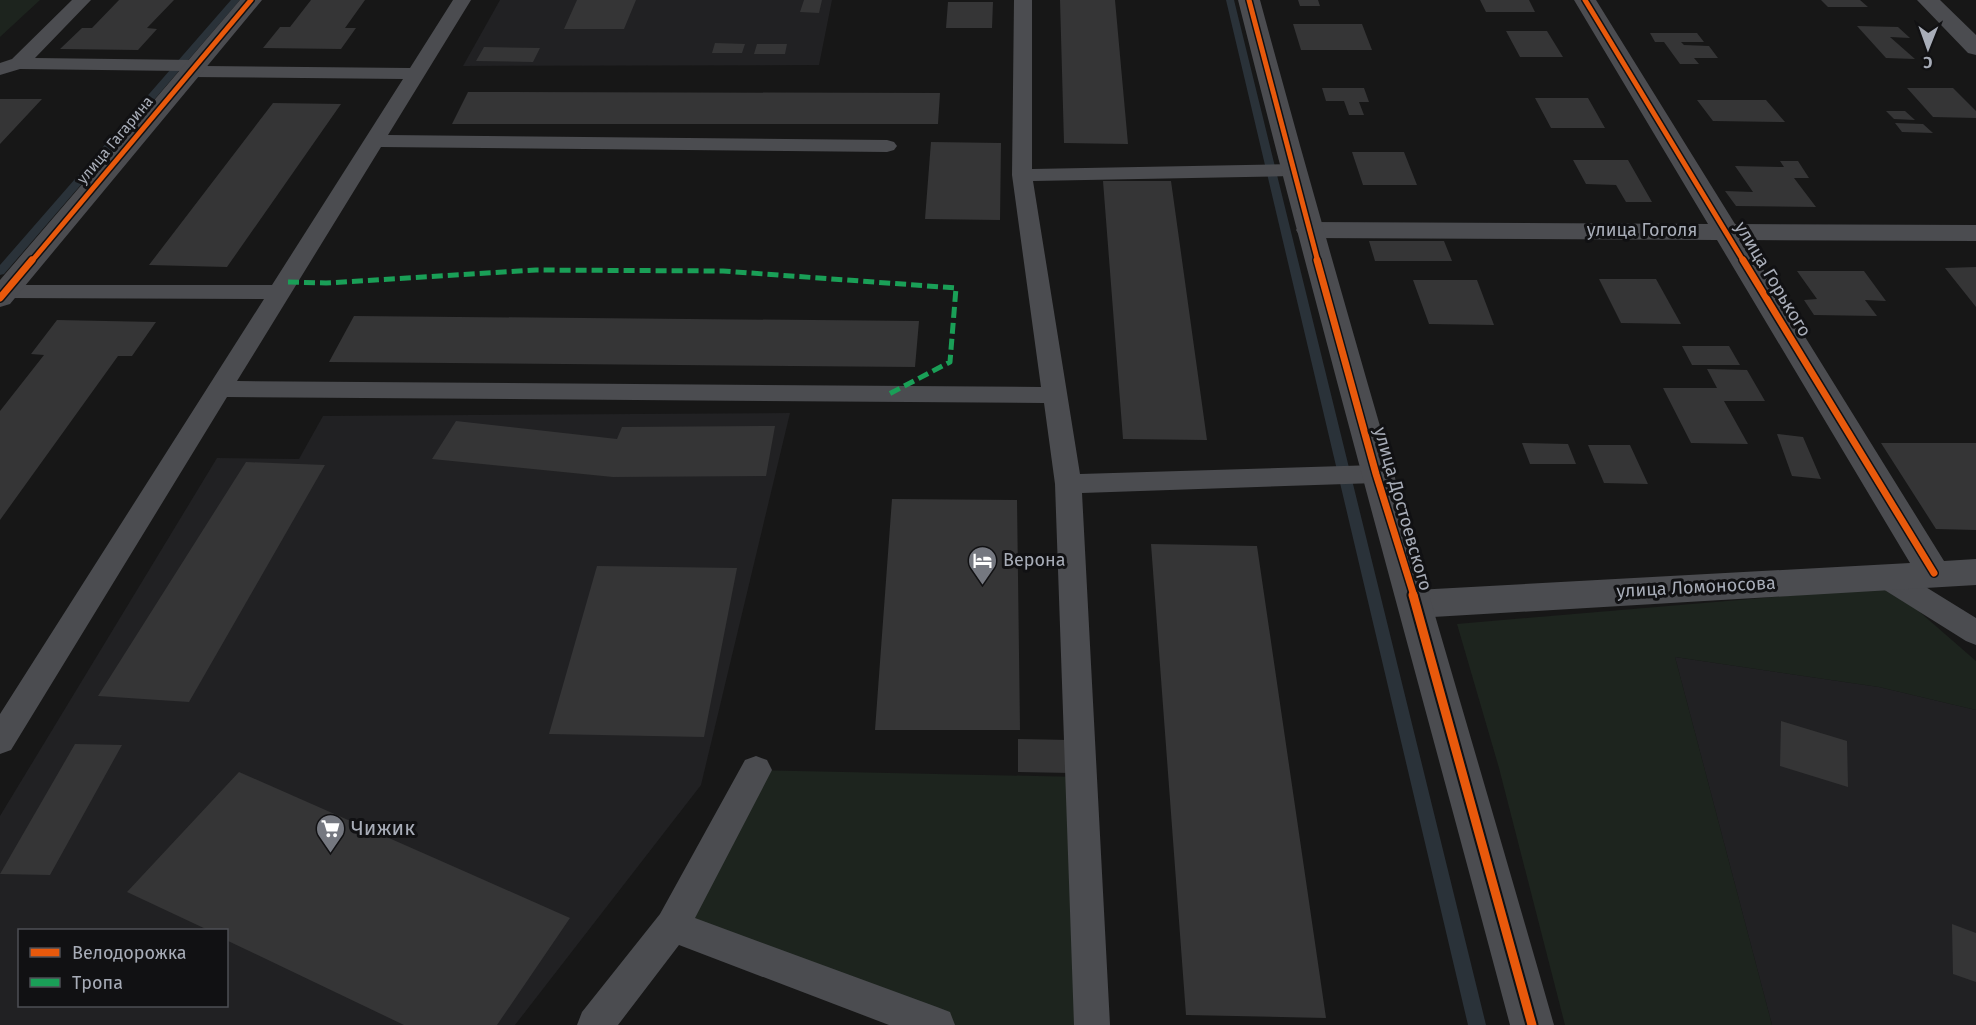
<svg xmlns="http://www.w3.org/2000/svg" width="1976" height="1025" font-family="'Fira Sans',sans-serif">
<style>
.built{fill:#212123;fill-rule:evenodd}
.green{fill:#1d241e}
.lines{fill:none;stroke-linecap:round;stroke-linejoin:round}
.stream{fill:#2a3239;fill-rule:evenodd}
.building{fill:#353536}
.service{fill:#4b4c50;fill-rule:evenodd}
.minor{fill:#4b4c50;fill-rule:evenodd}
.tertiary{fill:#4b4c50;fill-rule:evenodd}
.quiet{stroke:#1a9f57;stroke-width:5;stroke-dasharray:11 5;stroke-linecap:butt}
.cycleway-far2-casing{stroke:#111113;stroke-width:8}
.cycleway-far1-casing{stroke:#111113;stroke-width:10}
.cycleway-casing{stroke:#111113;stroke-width:13}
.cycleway-far2{stroke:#e8590c;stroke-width:5}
.cycleway-far1{stroke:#e8590c;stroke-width:7}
.cycleway{stroke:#e8590c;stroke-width:9}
.labels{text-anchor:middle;stroke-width:6;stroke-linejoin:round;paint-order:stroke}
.far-street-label{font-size:15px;fill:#a8adb8;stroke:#111113}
.street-label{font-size:18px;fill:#a8adb8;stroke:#111113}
.poi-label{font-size:18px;fill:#a8adb8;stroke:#111113;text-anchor:start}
.near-poi-label{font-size:21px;fill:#a8adb8;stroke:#111113;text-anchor:start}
</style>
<rect width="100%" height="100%" fill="#171717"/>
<path class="built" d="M500 0H832L819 65 463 66Z
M790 413 701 785 515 1025H0V816L217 458 299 459 323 416ZM20 930H226V1006H20Z
M1675 657 1879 687 1976 710V1025H1772Z"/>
<path class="green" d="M0 0H40L0 37Z
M1891 587 1976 661V710L1879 687 1675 657 1772 1025H1565L1499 768 1457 624Z
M756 770 1081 777 1092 1025H937L672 926Z"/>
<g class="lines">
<path class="stream" d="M231 0H240L4 274 0 275V265Z
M1226 0H1234L1486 1025H1468Z"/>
</g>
<path class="building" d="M119 0H174L147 28 157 29 138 50 60 49 82 28H92Z
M311 0H365L345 28H356L341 49 263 48 280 27H290Z
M577 0H636L624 29H564Z
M804 0H822L819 13 800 12Z
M1060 0H1115L1128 144 1064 143Z
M1298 0H1318L1320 6H1300Z
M1480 0H1529L1535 12H1486Z
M1821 0H1860L1868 7H1828Z
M948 2H993L992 28H946Z
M1293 24H1362L1372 50H1301Z
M1857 26 1898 27 1910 38 1890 37 1915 59 1886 58Z
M1506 31H1547L1563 57H1520Z
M1650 33H1697L1704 42H1681L1684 45 1709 46 1718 58H1694L1699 64H1680L1664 42H1655Z
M715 43 745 44 742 53H712Z
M757 44H787L785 54H754Z
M484 47 540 48 533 62 476 61Z
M1322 88H1364L1369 102H1359L1364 115H1349L1344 101H1326Z
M1907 88H1953L1976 111V118L1933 117Z
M468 92 940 93 938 124H452Z
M1535 98H1588L1605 128H1551Z
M0 99H42L0 144Z
M1697 100H1766L1785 122 1713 121Z
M273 103 341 104 227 267 149 265Z
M1886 111H1905L1915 120 1894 119Z
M1895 123 1923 124 1933 133 1902 132Z
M931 142 1001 143 1000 220 925 219Z
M1352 152H1404L1417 185H1363Z
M1573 160H1628L1652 202H1626L1616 185 1586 184Z
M1780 161H1798L1809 178H1794L1816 207 1736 206 1725 191 1753 192 1735 166 1784 167Z
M1103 181H1171L1207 440 1123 439Z
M1369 241H1444L1452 261H1375Z
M1976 267V307L1945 268Z
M1797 271H1864L1886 301 1865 300 1877 316 1814 315 1804 300 1817 299Z
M1599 279H1656L1681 324 1621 323Z
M1413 280H1477L1494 325 1429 324Z
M354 316 919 321 915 367 329 362Z
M57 320 156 322 132 356H118L0 520V411L44 355 31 354Z
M1682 346H1729L1740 365H1692Z
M1707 369 1747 370 1765 401H1724L1748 444 1691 443 1663 388H1717Z
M456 421 617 439 622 427 775 426 766 476 613 477 432 459Z
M1777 434 1803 437 1821 479 1792 476Z
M1522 443 1568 444 1576 464H1530Z
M1881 443H1976V530L1936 529Z
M1588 445H1630L1648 484 1604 483Z
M246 462 325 465 189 702 98 696Z
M892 499 1017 500 1020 730H875Z
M1151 544 1257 546 1326 1018 1186 1015Z
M597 566 737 568 704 737 549 734Z
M1781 721 1847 741 1848 787 1780 766Z
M1018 739 1070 740 1071 773 1018 772Z
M75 744 122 745 50 875 0 874Z
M239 772 466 872 570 918 497 1025H404L226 940V930H208L127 892Z
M1952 924 1976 933V982L1953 974Z"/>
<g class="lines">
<path class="service" d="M72 0H91L35 58 195 60 202 62 204 66 410 68 453 0H471L388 135 887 140 894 142 897 146 894 150 887 152 381 147 237 381 1041 387 1012 175 1014 0H1032V169L1293 164 1300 166 1303 170 1300 174 1293 176 1033 181 1080 474 1376 465 1385 467 1389 474 1385 481 1376 483 1082 493 1110 1025H1074L1055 484 1044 403 227 397 11 750 0 754V714L264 299 6 298 0 297V285H272L403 79 191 77 184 75 182 71 20 69 0 75V63L12 59Z
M1885 565 1895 568 1976 618V645L1966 641 1875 584 1871 576 1875 568Z
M756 756 767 760 772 770 695 918 937 1007 950 1012 955 1025H889L679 945 618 1025H577L582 1012 660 914 745 760Z"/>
<path class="minor" d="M1574 0H1596L1735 224 1976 225V241L1745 240 1944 561 1976 559V585L1416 618 1404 614 1398 604 1404 594 1416 590 1910 563 1717 240 1309 238 1300 236 1296 230 1300 224 1309 222 1708 224Z
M1917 0H1940L1976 35V55L1968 53Z"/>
<path class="tertiary" d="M240 0H262L10 304 0 307V280Z
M1238 0H1260C1353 343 1456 683 1554 1025H1510C1419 683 1324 343 1238 0Z"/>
<path class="quiet" d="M288 282 326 283 536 270 723 271 956 288 950 362 889 394"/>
<defs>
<path id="cycleway-far2" d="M1249 0 1318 262
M1585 0 1744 262
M31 262 251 0"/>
<path id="cycleway-far1" d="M1317 260 1376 474 1414 596
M1743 260 1934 573
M0 298 32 260"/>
<path id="cycleway" d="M1413 595 1532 1025"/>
</defs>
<use href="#cycleway-far2" class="cycleway-far2-casing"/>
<use href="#cycleway-far1" class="cycleway-far1-casing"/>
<use href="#cycleway" class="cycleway-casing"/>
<use href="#cycleway-far2" class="cycleway-far2"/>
<use href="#cycleway-far1" class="cycleway-far1"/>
<use href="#cycleway" class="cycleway"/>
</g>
<defs>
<symbol id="hotel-pin" viewBox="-11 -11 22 30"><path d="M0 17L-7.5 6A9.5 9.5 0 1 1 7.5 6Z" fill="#757880" stroke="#111113"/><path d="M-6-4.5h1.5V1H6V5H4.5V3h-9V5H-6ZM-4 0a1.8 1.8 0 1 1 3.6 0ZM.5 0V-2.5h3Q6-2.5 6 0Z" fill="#fff"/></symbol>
<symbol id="supermarket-pin" viewBox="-11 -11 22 30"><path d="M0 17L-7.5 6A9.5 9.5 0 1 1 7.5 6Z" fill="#757880" stroke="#111113"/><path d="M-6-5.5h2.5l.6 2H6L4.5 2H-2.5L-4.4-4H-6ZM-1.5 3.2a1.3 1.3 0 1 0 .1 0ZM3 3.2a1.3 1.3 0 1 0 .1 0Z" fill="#fff"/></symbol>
</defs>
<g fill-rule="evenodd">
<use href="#hotel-pin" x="966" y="544" width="33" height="45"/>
<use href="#supermarket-pin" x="314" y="812" width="33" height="45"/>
</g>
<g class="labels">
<g class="far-street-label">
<text transform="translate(115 140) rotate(-50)" y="5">улица Гагарина</text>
</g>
<g class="street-label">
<text x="1642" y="236">улица Гоголя</text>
<text transform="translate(1773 279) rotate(59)" y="6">улица Горького</text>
<text transform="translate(1403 509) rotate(74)" y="6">улица Достоевского</text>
<text transform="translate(1696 587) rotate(-3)" y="6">улица Ломоносова</text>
</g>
<g class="poi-label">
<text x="1003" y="566">Верона</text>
</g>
<g class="near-poi-label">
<text x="351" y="835">Чижик</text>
</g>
</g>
<rect x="18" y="929" width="210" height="78" fill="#111113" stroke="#4d4f55" stroke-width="1.5"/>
<rect x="30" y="948" width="30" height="9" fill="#e8590c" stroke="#4d4f55" stroke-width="1.5"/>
<text x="72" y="959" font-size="18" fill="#a8adb8">Велодорожка</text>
<rect x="30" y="978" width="30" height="9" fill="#1a9f57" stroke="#4d4f55" stroke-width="1.5"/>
<text x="72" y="989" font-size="18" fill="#a8adb8">Тропа</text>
<g transform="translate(1928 48) rotate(181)" stroke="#111113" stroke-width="4.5" paint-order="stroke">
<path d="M0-4.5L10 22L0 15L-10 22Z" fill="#a8adb8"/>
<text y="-9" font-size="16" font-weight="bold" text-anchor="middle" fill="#a8adb8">С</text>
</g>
</svg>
